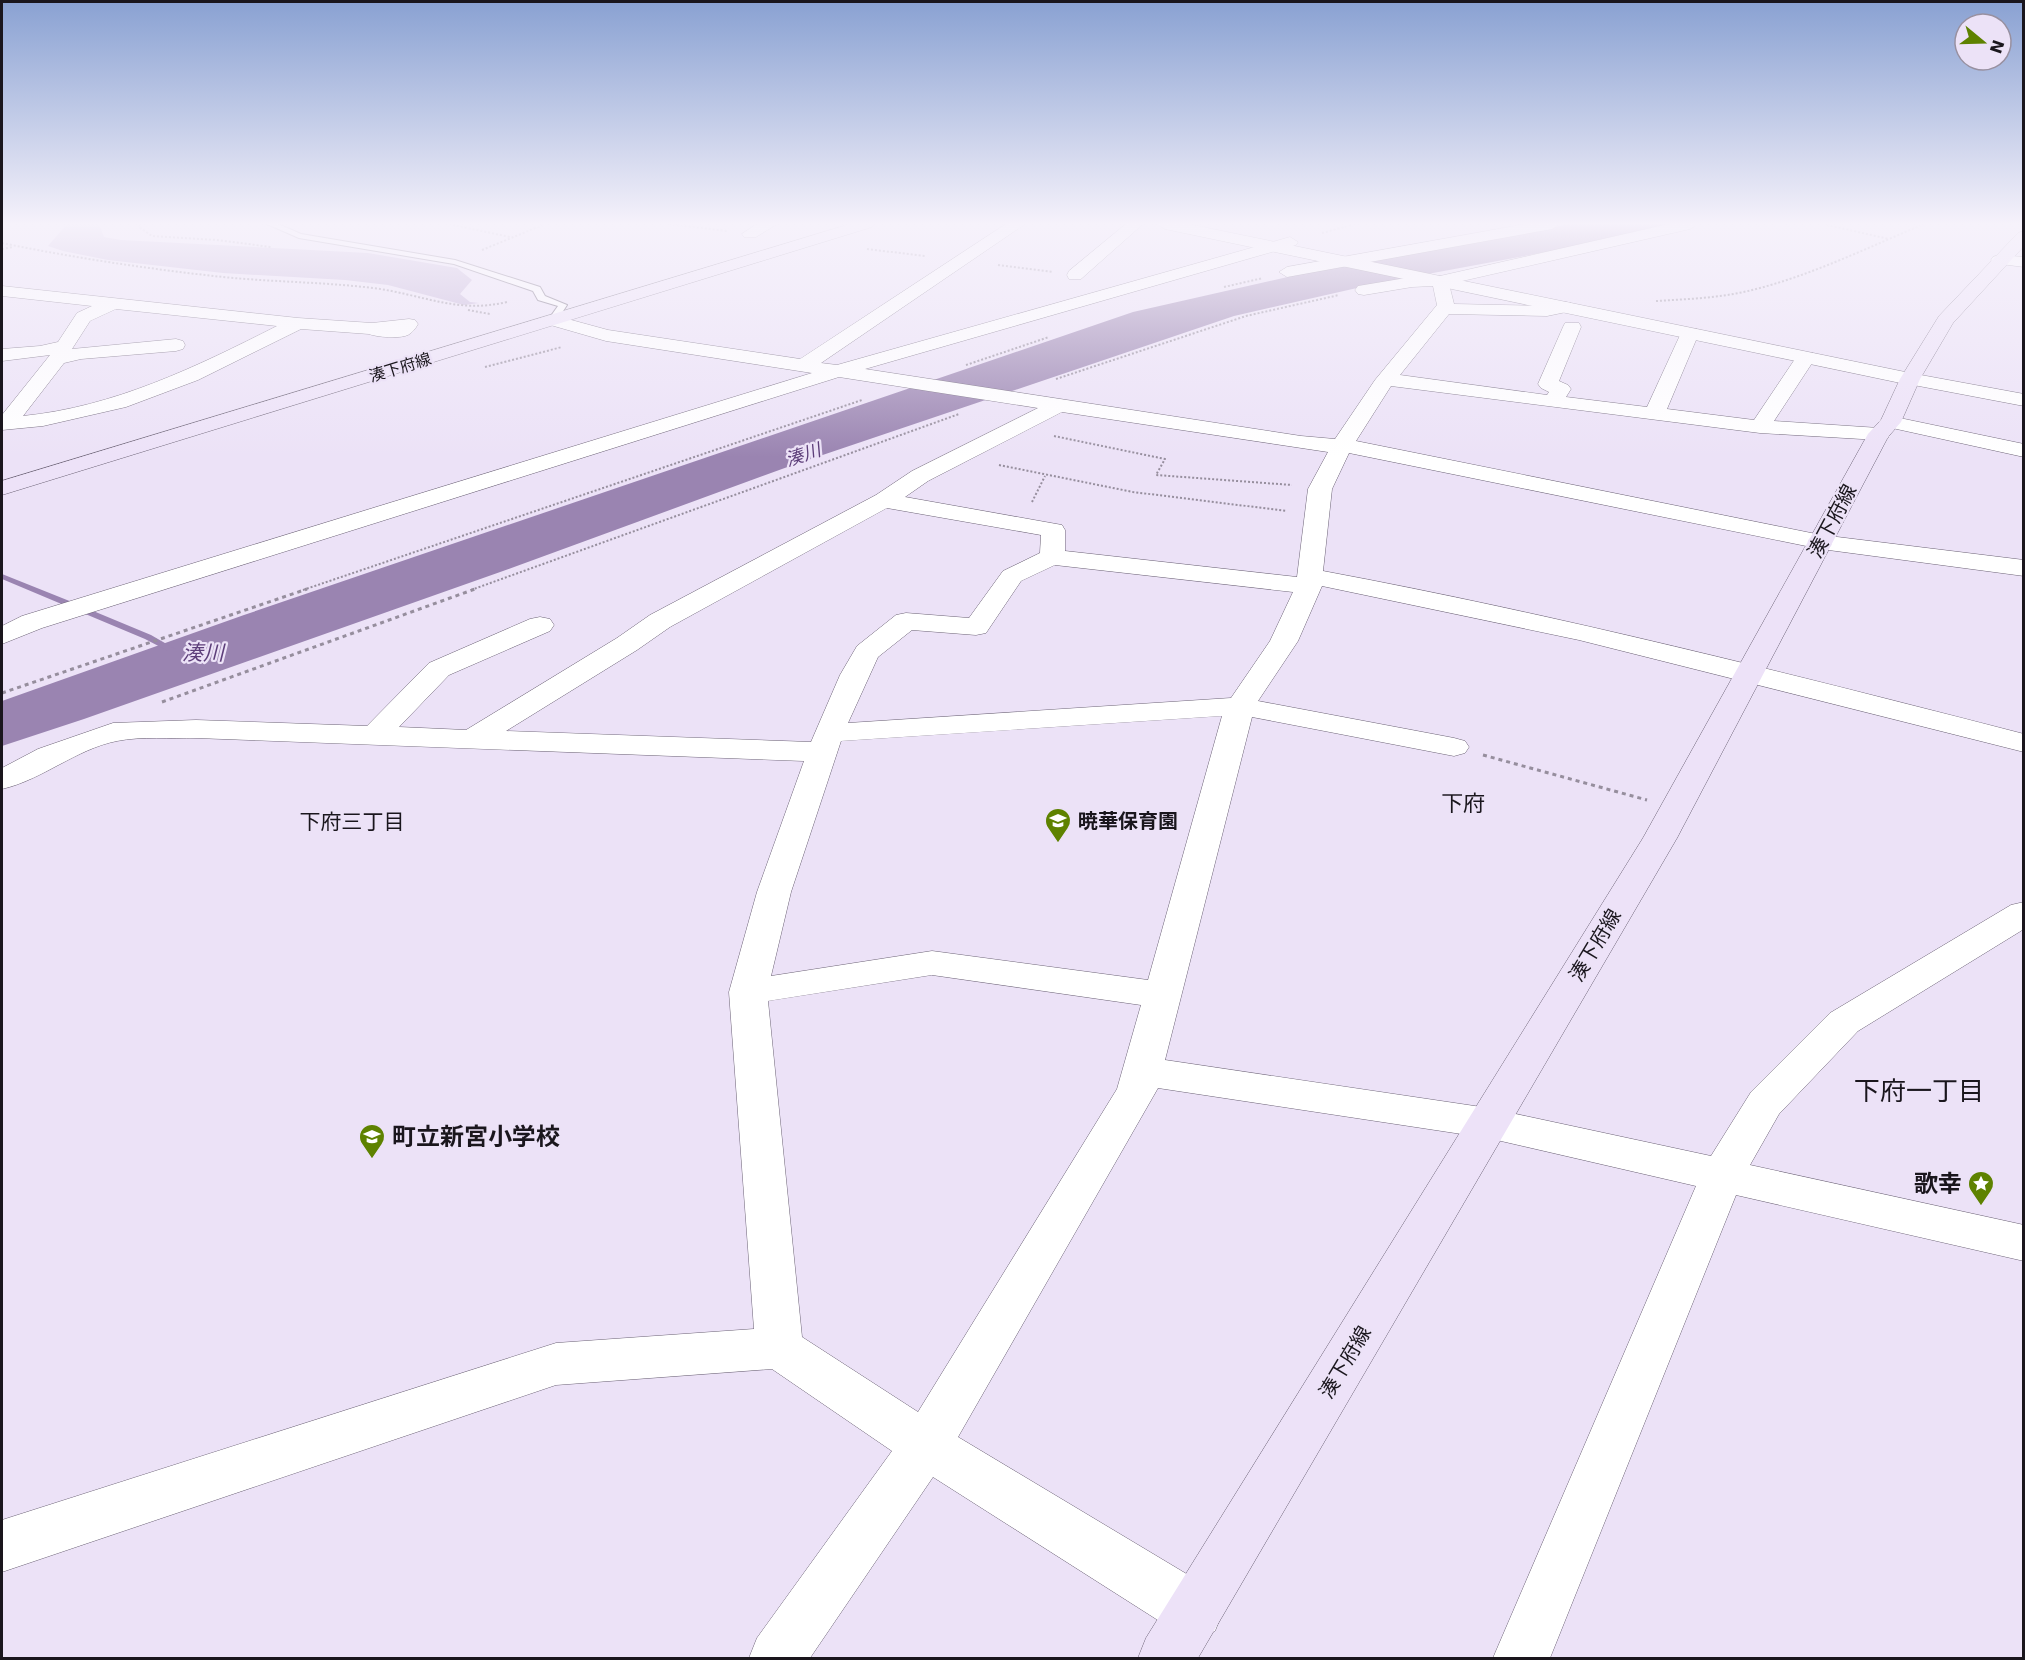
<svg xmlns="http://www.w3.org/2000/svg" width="2025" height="1660" font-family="'DejaVu Sans','Noto Sans JP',sans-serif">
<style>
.green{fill:#c0aed5}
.water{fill:#9a84b1}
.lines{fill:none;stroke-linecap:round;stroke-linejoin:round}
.stream{fill:#9a84b1;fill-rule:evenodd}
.service-casing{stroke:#6c6376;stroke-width:2}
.minor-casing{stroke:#6c6376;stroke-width:1}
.tertiary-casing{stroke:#6c6376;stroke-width:1}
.secondary-casing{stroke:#6c6376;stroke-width:1}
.path-far1{stroke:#968e9d;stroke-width:2;stroke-dasharray:2 2;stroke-linecap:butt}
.path{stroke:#968e9d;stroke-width:3;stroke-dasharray:4 4;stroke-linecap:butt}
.service{fill:#fff;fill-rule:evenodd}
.minor{fill:#fff;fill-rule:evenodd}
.tertiary{fill:#fff;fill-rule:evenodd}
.secondary{fill:#ede2f8;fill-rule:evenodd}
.labels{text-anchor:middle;stroke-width:4.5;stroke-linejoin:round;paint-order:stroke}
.far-street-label{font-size:16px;fill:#1a161d;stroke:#ece2f7}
.far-water-label{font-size:18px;font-style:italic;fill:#5d3e7a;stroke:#ece2f7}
.street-label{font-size:20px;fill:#1a161d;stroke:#ece2f7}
.poi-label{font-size:20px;font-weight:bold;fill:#1a161d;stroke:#ece2f7;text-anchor:start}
.water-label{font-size:21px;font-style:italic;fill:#5d3e7a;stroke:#ece2f7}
.neighbourhood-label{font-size:21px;fill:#1a161d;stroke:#ece2f7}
.quarter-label{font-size:22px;fill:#1a161d;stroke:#ece2f7}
.near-poi-label{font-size:24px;font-weight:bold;fill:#1a161d;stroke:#ece2f7;text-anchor:start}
.near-neighbourhood-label{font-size:26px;fill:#1a161d;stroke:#ece2f7}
</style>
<rect width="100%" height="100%" fill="#ece2f7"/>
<path class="green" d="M67 224H99L104 237 121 240 368 253 457 268 472 280 460 294 470 302 479 303 464 305 388 285 345 280 223 273 108 260 63 251 48 246Z"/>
<path class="water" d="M1570 224H1676L1610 240 1379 283 1234 316 793 465 503 571 84 719 2 746V701L244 615 1133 312 1332 267Z"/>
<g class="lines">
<path class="stream" d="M2 574 77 604 78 606 74 609 71 608 2 579Z
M86 608 151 635 177 650 176 652H170L145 639 83 613 82 611Z"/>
<defs>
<path id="service" d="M267 224H278L301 234 455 260 540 287 545 296 567 305 556 322H550L548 320 558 306 538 300 533 291 454 264 299 238Z"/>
<path id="minor" d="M757 224H777L756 237H744L742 234Z
M1006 224H1025L821 363 837 365 1290 237 1298 242 1296 245 865 369 1301 436 1335 439 1375 380 1437 305 1433 286 1412 287 1364 295 1358 294 1355 290 1358 286 1412 277 1440 276 1669 224H1698L1690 229 1449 284 1454 304 1547 306 1565 302 1571 303 1574 307 1571 311 1547 316 1449 314 1400 375 1547 395 1549 392 1541 388 1538 384 1563 327 1565 323H1579L1581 327 1559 381 1568 385 1571 389 1566 397 1647 407 1681 333 1683 329H1697L1699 333 1667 409 1754 420 1799 353H1813L1816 357 1774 421 1879 428 1887 429 1890 434 1887 439 1879 440 1760 433 1391 386 1356 441 1821 535 2024 560V576L1821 549 1349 453 1332 489 1323 571C1559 615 1791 674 2024 734V752L1579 640 1322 586 1298 641 1258 701 1454 738 1465 741 1469 747 1465 753 1454 756 1252 717 1165 1060 1488 1108 1711 1156 1751 1092 1830 1013 2011 905 2024 902V929L1858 1031 1779 1114 1750 1165 2024 1225V1261L1736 1195 1550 1658H1493L1696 1186 1488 1138 1158 1088 958 1437 1215 1591 1223 1611 1215 1631 1195 1639 1175 1631 933 1477 810 1658H749L757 1638 892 1451 772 1369 556 1385 2 1572V1520L556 1343 754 1329 729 992 757 892 804 761 196 738C172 739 141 736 117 741 76 749 42 780 2 789V768L38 749 113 723 196 720 367 726 429 663 530 619 540 617 550 619 554 625 550 631 449 675 399 727 466 730 617 638 650 615 876 495 912 471 1038 408 839 377 42 628 2 644V626L22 616 812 373 606 341 547 324 544 320 547 316 553 315 608 330 800 359ZM1062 412 1328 452 1308 489 1297 577 1065 551V530L1062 525 905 497 928 481ZM887 508 1041 535 1040 553 1003 571 969 618 906 613 896 615 857 646 840 675 811 742 506 731 637 650 670 627ZM1055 565 1293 592 1270 641 1231 698 848 723 878 657 912 630 976 635 986 633 1021 581ZM1222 716 1148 980 932 951 771 976 791 892 841 741ZM932 975 1141 1005 1117 1089 918 1412 802 1337 768 1001Z
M1126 224H1143L1081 279H1069L1067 275 1069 271Z
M1526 224H1560L1552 229 1287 277 1279 272 1287 267Z
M1999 255 2024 257V267L1993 263 1991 260 1993 257Z
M2 286 298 318 372 323 409 319 415 320 418 324C416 328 412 333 408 335 400 339 376 337 369 334L301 329 198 380 126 407 43 426 2 430V415L50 355 2 361V349L40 346 58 342 77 313 92 306 2 296ZM116 309 277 326C196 367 114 407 23 416L64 363 81 359 176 351 183 349 185 345 183 341 176 339 72 349 90 321Z
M1910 373 2024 394V406L1903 383 1900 379 1903 375Z
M1890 416 2024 444V457L1883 426 1879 422 1883 418Z"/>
<path id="tertiary" d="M1157 224H1188L1910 373 1917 375 1920 379 1917 383 1910 385 1165 229Z"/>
<path id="secondary" d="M850 224H875L872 227 2 495V481Z
M2024 231V246L1953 323 1920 379 1901 422 1888 437 1677 838 1198 1658H1138L1146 1638 1643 838 1868 434 1881 420 1900 379 1939 316 2018 233Z"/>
</defs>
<use href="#service" class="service-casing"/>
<use href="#minor" class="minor-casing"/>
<use href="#tertiary" class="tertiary-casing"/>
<use href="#secondary" class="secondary-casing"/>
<path class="path-far1" d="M140 224 139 227 152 236 217 240 271 247
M449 224 510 237
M669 224 727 231
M1823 224 1889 239
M1322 233 1355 224
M2 243C75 258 149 269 223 277 273 282 323 282 373 288 421 294 457 314 507 302
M2 249 13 247
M867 249 925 256
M482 250 545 224
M998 265 1053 272
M1224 287 1263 278
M1656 301C1688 299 1721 298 1752 290 1810 276 1869 247 1924 224
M468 310 490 314
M966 365 1049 337
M485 367 562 347
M1056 379 1246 316 1339 295
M1054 436 1165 459 1156 475 1292 485
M999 465 1133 492 1287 511
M1032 502 1045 476
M303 590 862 400
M471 590 959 414"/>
<path class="path" d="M2 693 307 589
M162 702 475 589
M1483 755 1647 800"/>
<use href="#service" class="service"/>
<use href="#minor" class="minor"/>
<use href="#tertiary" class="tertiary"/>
<use href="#secondary" class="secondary"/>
</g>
<linearGradient id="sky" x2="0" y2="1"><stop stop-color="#89a1d2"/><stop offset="0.49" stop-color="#f6f2fb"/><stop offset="1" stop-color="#f6f2fb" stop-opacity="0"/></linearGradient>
<rect width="2025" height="457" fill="url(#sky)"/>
<defs>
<symbol id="school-pin" viewBox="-11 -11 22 30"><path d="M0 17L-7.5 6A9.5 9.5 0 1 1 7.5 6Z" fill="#5e8200" stroke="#ece2f7"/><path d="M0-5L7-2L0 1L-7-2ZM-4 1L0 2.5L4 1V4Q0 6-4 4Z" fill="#fff"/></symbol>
<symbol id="sight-pin" viewBox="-11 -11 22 30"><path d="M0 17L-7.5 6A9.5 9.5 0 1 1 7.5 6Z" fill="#5e8200" stroke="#ece2f7"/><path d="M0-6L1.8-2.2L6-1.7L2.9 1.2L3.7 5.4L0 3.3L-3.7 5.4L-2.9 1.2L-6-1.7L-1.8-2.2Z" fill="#fff"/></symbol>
</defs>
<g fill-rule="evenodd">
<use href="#school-pin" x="1043" y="806" width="30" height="40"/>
<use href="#school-pin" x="357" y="1122" width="30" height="40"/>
<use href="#sight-pin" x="1966" y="1169" width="30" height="40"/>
</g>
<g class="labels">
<g class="far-street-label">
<text transform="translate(400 367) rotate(-17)" y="6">湊下府線</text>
</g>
<g class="far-water-label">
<text transform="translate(803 455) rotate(-19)" y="6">湊川</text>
</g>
<g class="street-label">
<text transform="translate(1832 521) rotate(-62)" y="7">湊下府線</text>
<text transform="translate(1595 945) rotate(-59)" y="7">湊下府線</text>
<text transform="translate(1345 1362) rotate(-59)" y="7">湊下府線</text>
</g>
<g class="poi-label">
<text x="1078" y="828">暁華保育園</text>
</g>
<g class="water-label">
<text x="203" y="660">湊川</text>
</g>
<g class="neighbourhood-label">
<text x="352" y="829">下府三丁目</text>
</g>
<g class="quarter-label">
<text x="1463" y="811">下府</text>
</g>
<g class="near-poi-label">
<text x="392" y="1145">町立新宮小学校</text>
<text x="1962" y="1192" text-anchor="end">歌幸</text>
</g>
<g class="near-neighbourhood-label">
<text x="1919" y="1100">下府一丁目</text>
</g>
</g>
<rect width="2025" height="1660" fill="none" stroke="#1a161d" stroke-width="6"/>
<g transform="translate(1983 42) rotate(109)"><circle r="28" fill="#ece2f7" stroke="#9890a0" stroke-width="1.5"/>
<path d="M0-4.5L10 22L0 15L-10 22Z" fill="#5e8200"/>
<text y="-9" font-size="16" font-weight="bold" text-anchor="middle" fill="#1a161d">N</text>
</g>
</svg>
